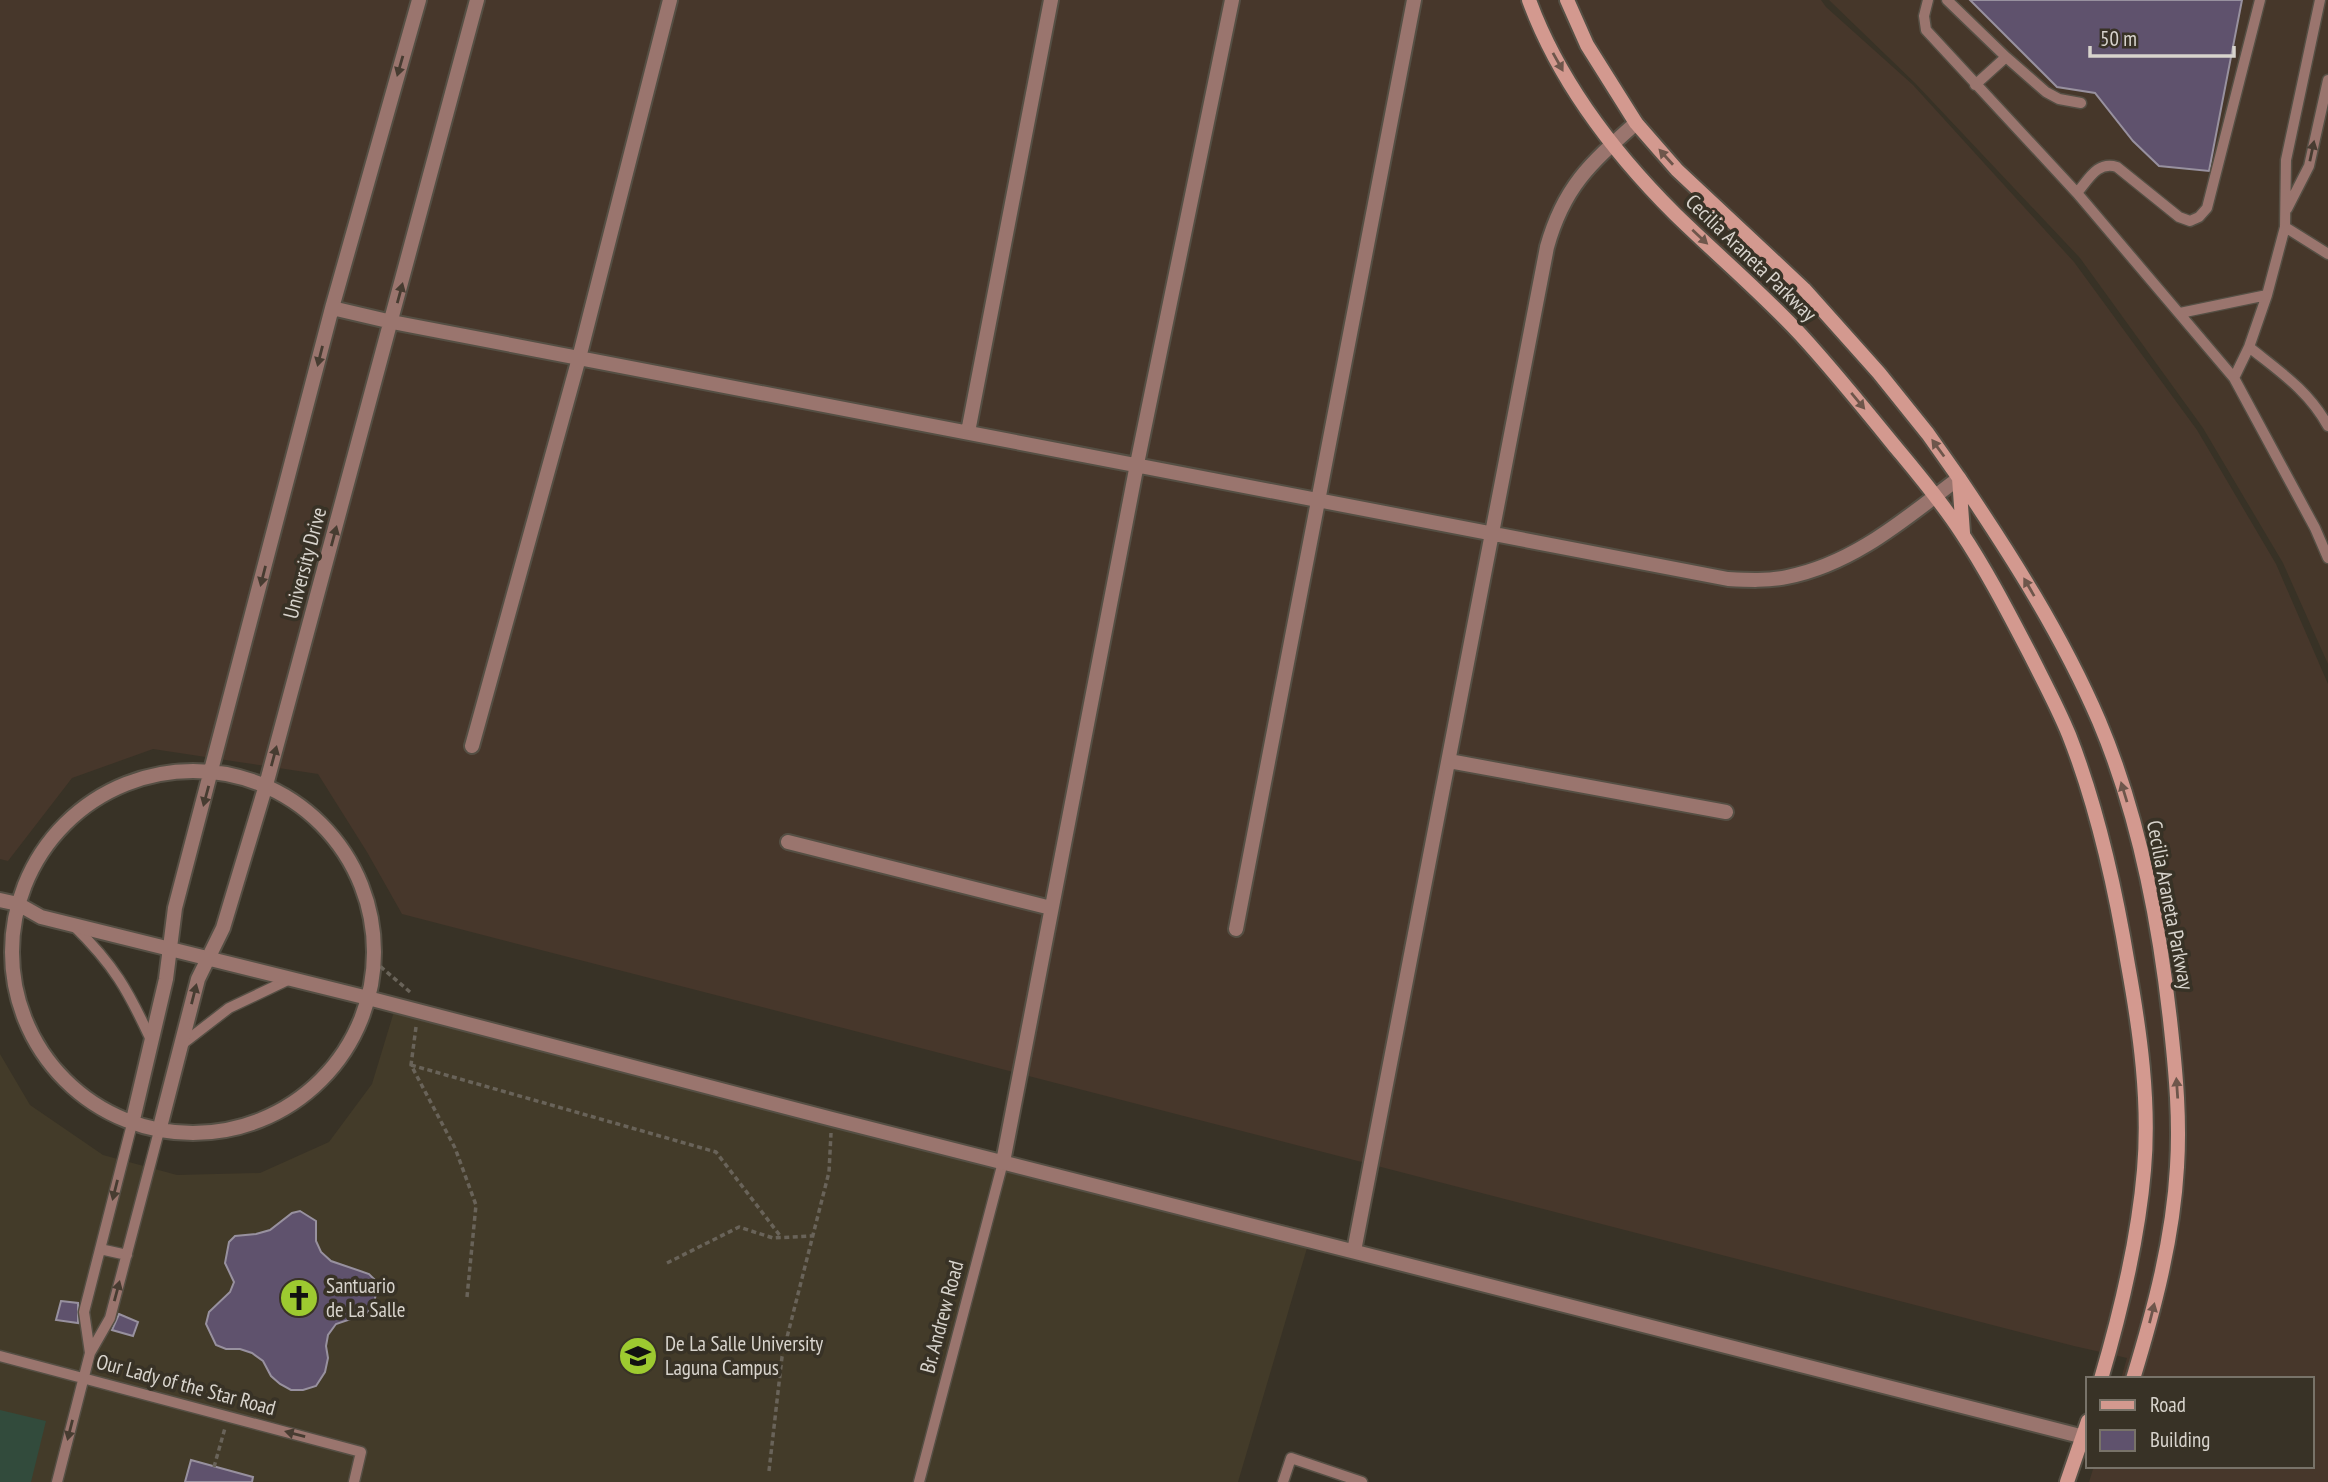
<svg xmlns="http://www.w3.org/2000/svg" width="2328" height="1482" font-family="'PT Sans Narrow',sans-serif">
<style>
.commercial{fill:#47372b}
.industrial{fill:#46372a}
.built{fill:#433b29}
.green{fill:#324b3c}
.building{fill:#5f526d;stroke:#98919f;stroke-width:2}
.lines{fill:none;stroke-linecap:round;stroke-linejoin:round}
.lane-casing{stroke:#554f44;stroke-width:13}
.street-casing{stroke:#554f44;stroke-width:18}
.secondary-casing{stroke:#554f44;stroke-width:18}
.path{stroke:#696359;stroke-width:3.5;stroke-dasharray:5 3.5;stroke-linecap:butt}
.lane{stroke:#9a756e;stroke-width:10}
.street{stroke:#9a756e;stroke-width:14}
.secondary{stroke:#d3998f;stroke-width:14}
.oneway{fill:#6e564b}
.oneway2{fill:#473c31}
.labels{text-anchor:middle;stroke-width:7;stroke-linejoin:round;paint-order:stroke}
.street-label{font-size:21px;fill:#d8d4cd;stroke:#383226}
.poi-label{font-size:21px;fill:#d8d4cd;stroke:#383226;text-anchor:start}
</style>
<rect width="100%" height="100%" fill="#383226"/>
<path class="commercial" d="M0 0H1821L1826 7 1913 85 2074 262 2197 430 2276 564 2328 684V1482H2089L2094 1466H2312V1379H2121L2127 1358 2074 1346 402 914 367 852 318 774 153 749 72 778 8 861 0 859Z"/>
<path class="industrial" d="M1829 0H2328V664L2283 563 2203 428 2080 258 1915 83Z"/>
<path class="built" d="M396 1005 1003 1162 1312 1231 1238 1482H0V1054L30 1105 103 1155 177 1175 260 1173 329 1142 372 1084Z"/>
<path class="green" d="M0 1410 46 1421 31 1482H0Z"/>
<path class="building" d="M1970 0H2242L2209 171 2159 166 2133 141 2095 93 2057 87Z
M300 1211 316 1221V1241L321 1252 331 1261 369 1274 375 1280 376 1293 374 1304 366 1314 336 1324 328 1335 326 1346 328 1358 325 1372 316 1386 303 1390H291L280 1384 271 1376 263 1361 252 1353 240 1349H226L216 1345 206 1324 209 1312 230 1292 234 1282 225 1263 229 1242 235 1236 256 1234 270 1230 292 1213Z
M61 1301 78 1303V1323L56 1320Z
M119 1314 138 1322 133 1336 112 1330Z
M191 1460 253 1477 252 1482H185Z"/>
<g class="lines">
<defs>
<path id="lane" d="M1928 0 1924 16 1926 30 2077 193 2234 378 2315 528 2328 558
M1947 0 2006 57 1975 85
M2006 57 2046 92 2059 99 2081 103
M2077 193C2089 179 2097 161 2117 167L2179 217 2190 221 2199 217 2207 208 2260 0
M2287 209 2309 166 2328 80
M2285 227 2328 254
M2180 313 2267 295
M2249 347C2280 372 2308 390 2328 426
M2234 378 2249 347 2267 295 2285 227 2286 160 2320 0
M73 925C114 965 128 990 151 1040
M181 1045 229 1008 290 979
M100 1249 127 1255
M90 1353 84 1312 132 1124
M0 1356 361 1452 354 1482
M57 1482 90 1353 110 1318 159 1131
M919 1482 1003 1162
M1283 1482 1291 1458 1362 1482"/>
<path id="street" d="M332 308 392 322 1728 579C1748 580 1768 581 1787 577 1854 564 1906 518 1959 478
M968 432 1051 0
M472 746 579 358 670 0
M1449 761 1726 812
M12 952a181 181 0 1 1 362 0a181 181 0 1 1-362 0Z
M788 842 1051 908
M0 900 18 904 41 917 368 998 832 1119 2088 1438
M1236 929 1414 0
M132 1124 166 979 175 908 332 308 419 0
M159 1131 198 979 223 928 266 785 477 0
M1003 1162 1137 464 1232 0
M1354 1251 1547 247C1564 186 1591 163 1636 123"/>
<path id="secondary" d="M1529 0C1559 82 1614 153 1675 214 1717 255 1761 292 1801 335 1833 370 1863 407 1893 444 1917 473 1941 501 1961 532 1987 571 2009 614 2031 656 2044 682 2058 708 2069 735 2098 809 2115 886 2128 965 2140 1031 2150 1102 2144 1170 2138 1241 2121 1311 2101 1379
M1567 0 1587 45 1636 123 1677 170 1804 289 1879 373 1928 434 1959 478 1963 533
M1959 478C2011 555 2062 635 2099 721 2140 818 2160 925 2171 1029 2176 1075 2180 1120 2177 1167 2173 1239 2154 1310 2133 1379
M2067 1482 2088 1421"/>
</defs>
<use href="#lane" class="lane-casing"/>
<use href="#street" class="street-casing"/>
<use href="#secondary" class="secondary-casing"/>
<path class="path" d="M374 961 410 992
M416 1027 411 1065 455 1148 476 1205 467 1297
M411 1065 716 1152 781 1237
M667 1263 739 1227 773 1238 812 1236
M214 1467 225 1428
M769 1471 782 1357 829 1172 831 1133"/>
<use href="#lane" class="lane"/>
<use href="#street" class="street"/>
<use href="#secondary" class="secondary"/>
</g>
<defs><path id="oneway-solid" d="M-6-.8H1V-3.2L6.5 0L1 3.2V.8H-6Z" transform="scale(1.75)"/></defs>
<g class="oneway">
<use href="#oneway-solid" transform="translate(1558 62) rotate(61)"/>
<use href="#oneway-solid" transform="translate(1666 157) rotate(-132)"/>
<use href="#oneway-solid" transform="translate(1700 237) rotate(43)"/>
<use href="#oneway-solid" transform="translate(1858 401) rotate(50)"/>
<use href="#oneway-solid" transform="translate(1938 448) rotate(-126)"/>
<use href="#oneway-solid" transform="translate(2029 587) rotate(-120)"/>
<use href="#oneway-solid" transform="translate(2124 792) rotate(-107)"/>
<use href="#oneway-solid" transform="translate(2177 1088) rotate(-94)"/>
<use href="#oneway-solid" transform="translate(2152 1313) rotate(-76)"/>
</g>
<g class="oneway2">
<use href="#oneway-solid" transform="translate(400 66) rotate(106)"/>
<use href="#oneway-solid" transform="translate(2312 151) rotate(-78)"/>
<use href="#oneway-solid" transform="translate(400 293) rotate(-75)"/>
<use href="#oneway-solid" transform="translate(320 356) rotate(104)"/>
<use href="#oneway-solid" transform="translate(334 536) rotate(-75)"/>
<use href="#oneway-solid" transform="translate(263 576) rotate(104)"/>
<use href="#oneway-solid" transform="translate(274 756) rotate(-75)"/>
<use href="#oneway-solid" transform="translate(206 796) rotate(105)"/>
<use href="#oneway-solid" transform="translate(194 994) rotate(-76)"/>
<use href="#oneway-solid" transform="translate(115 1190) rotate(104)"/>
<use href="#oneway-solid" transform="translate(117 1291) rotate(-75)"/>
<use href="#oneway-solid" transform="translate(70 1430) rotate(104)"/>
<use href="#oneway-solid" transform="translate(295 1434) rotate(-165)"/>
</g>
<defs>
<symbol id="church-disc" viewBox="-11 -11 22 22"><circle r="9.5" fill="#9dca30" stroke="#383226"/><path d="M-1.2-6h2.4v3.5h3.3v2.4h-3.3V6h-2.4V-.1h-3.3v-2.4h3.3Z" fill="#111"/></symbol>
<symbol id="university-disc" viewBox="-11 -11 22 22"><circle r="9.5" fill="#9dca30" stroke="#383226"/><path d="M0-5L7-2L0 1L-7-2ZM-4 1L0 2.5L4 1V4Q0 6-4 4Z" fill="#111"/></symbol>
</defs>
<g fill-rule="evenodd">
<use href="#church-disc" x="277" y="1276" width="44" height="44"/>
<use href="#university-disc" x="616" y="1334" width="44" height="44"/>
</g>
<g class="labels">
<g class="street-label">
<text transform="translate(1751 258) rotate(44)" y="7">Cecilia Araneta Parkway</text>
<text transform="translate(305 563) rotate(-75)" y="7">University Drive</text>
<text transform="translate(2170 905) rotate(79)" y="7">Cecilia Araneta Parkway</text>
<text transform="translate(942 1317) rotate(-75)" y="7">Br. Andrew Road</text>
<text transform="translate(186 1385) rotate(15)" y="7">Our Lady of the Star Road</text>
</g>
<g class="poi-label">
<text x="326" y="1293">Santuario<tspan x="326" dy="24">de La Salle</tspan></text>
<text x="665" y="1351">De La Salle University<tspan x="665" dy="24">Laguna Campus</tspan></text>
</g>
</g>
<rect x="2086" y="1377" width="228" height="91" fill="#383226" stroke="#787369" stroke-width="2"/>
<rect x="2100" y="1400" width="35" height="10" fill="#d3998f" stroke="#787369" stroke-width="2"/>
<text x="2150" y="1412" font-size="21" fill="#d8d4cd">Road</text>
<rect x="2100" y="1430" width="35" height="21" fill="#5f526d" stroke="#787369" stroke-width="2"/>
<text x="2150" y="1447" font-size="21" fill="#d8d4cd">Building</text>
<path d="M2090 46v10h144v-10" fill="none" stroke="#d8d4cd" stroke-width="3.5"/>
<text x="2100" y="46" font-size="21" fill="#d8d4cd" stroke="#383226" stroke-width="5" paint-order="stroke">50 m</text>
</svg>
